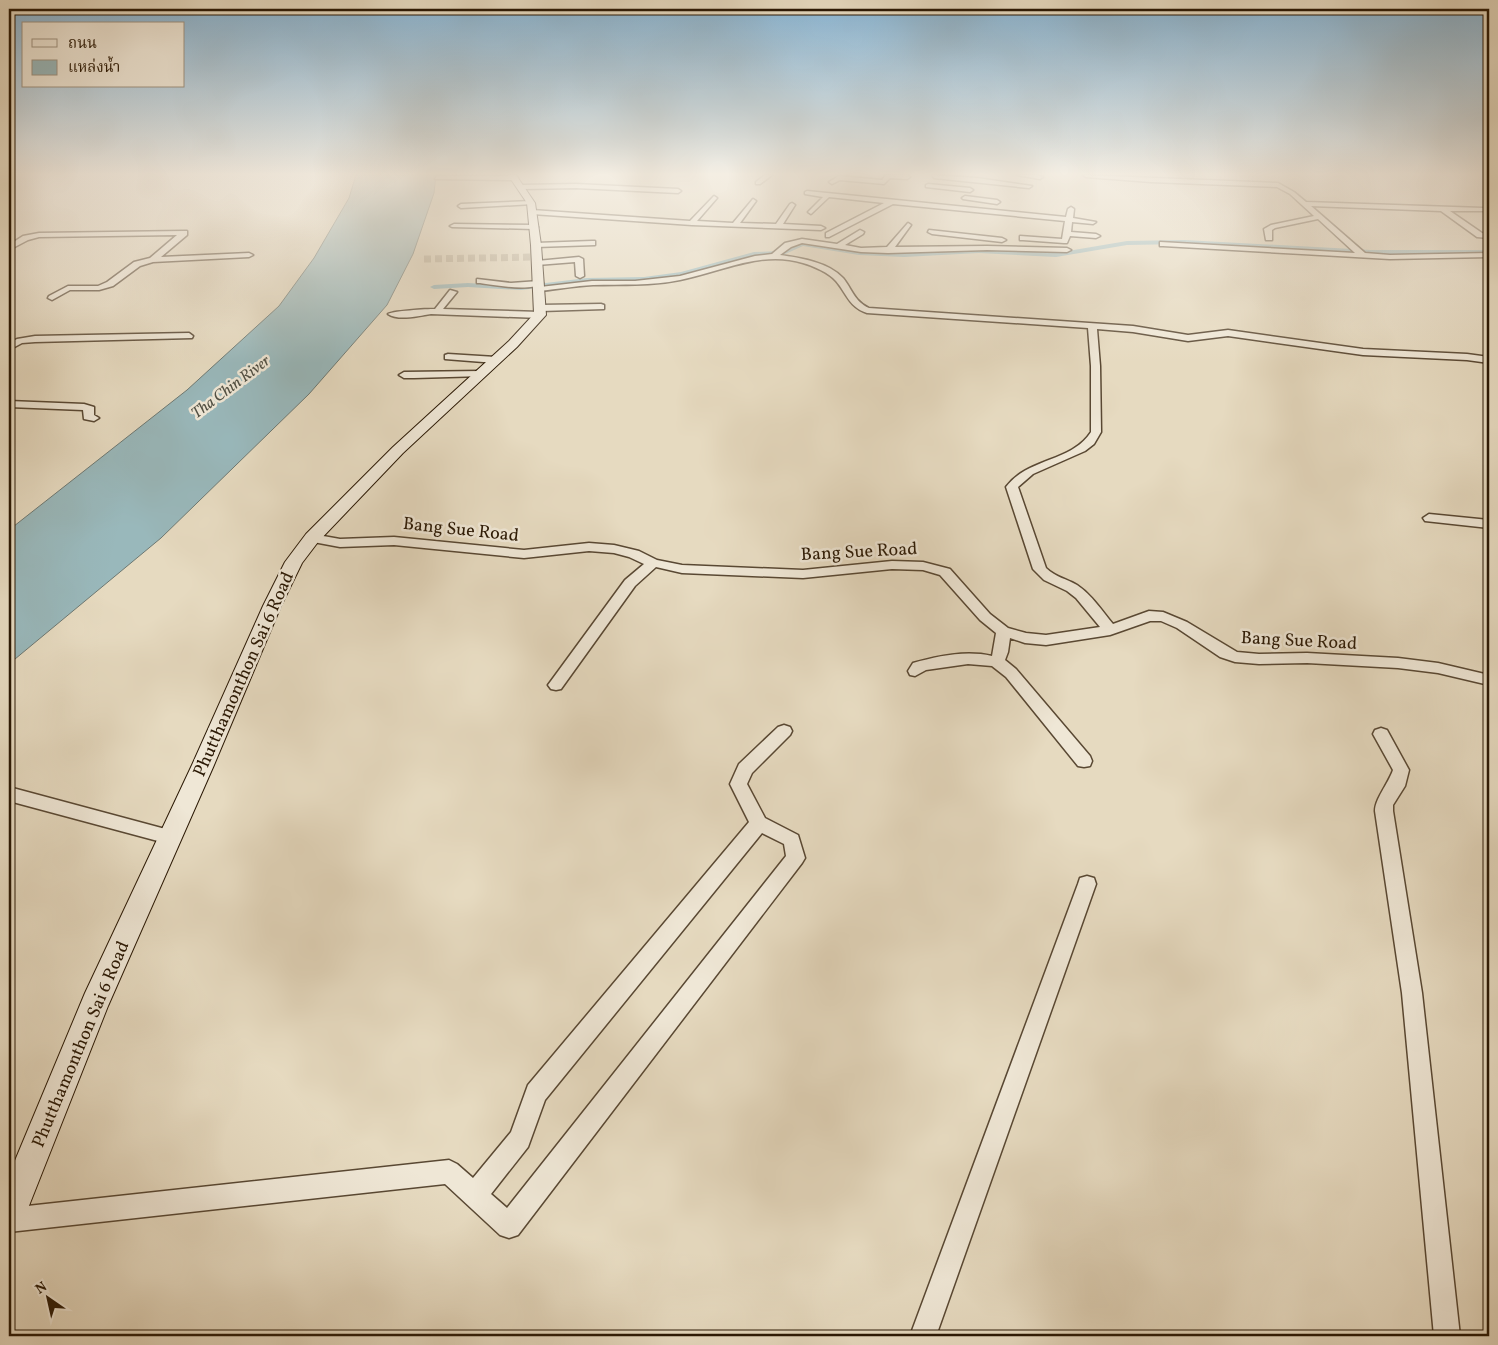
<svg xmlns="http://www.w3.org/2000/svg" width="1498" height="1345" font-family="Vollkorn,'Noto Serif Thai',serif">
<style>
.water{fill:#99b8bb;stroke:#6d7872}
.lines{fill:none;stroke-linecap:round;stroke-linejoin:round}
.canal{fill:#99b8bb;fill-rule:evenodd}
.street-tunnel{stroke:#c0b39a;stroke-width:7;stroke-dasharray:7 4;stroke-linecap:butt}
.street-casing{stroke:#594833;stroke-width:3}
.secondary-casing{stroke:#2a1804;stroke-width:2}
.street{fill:#efe7d6;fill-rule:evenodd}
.secondary{fill:#efe7d6;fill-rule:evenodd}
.labels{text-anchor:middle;stroke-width:5;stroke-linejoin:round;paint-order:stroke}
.far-water-label{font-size:16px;font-style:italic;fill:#515044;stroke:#efe7d6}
.street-label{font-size:18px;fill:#2a1804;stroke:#efe7d6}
</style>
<rect width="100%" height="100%" fill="#e6dac0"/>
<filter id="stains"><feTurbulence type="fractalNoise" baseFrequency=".004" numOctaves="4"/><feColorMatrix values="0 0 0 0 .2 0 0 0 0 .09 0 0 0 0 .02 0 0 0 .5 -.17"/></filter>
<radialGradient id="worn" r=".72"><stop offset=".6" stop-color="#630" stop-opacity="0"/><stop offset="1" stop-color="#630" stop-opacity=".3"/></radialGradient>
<path class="water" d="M356 175H436L434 193 413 254 387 305 309 394 161 538 9 664V530L187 390 279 306 314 258 349 198Z"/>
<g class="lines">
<path class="canal" d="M1184 240 1371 250H1489V254H1371L1184 244 1127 245 1056 257 979 253 904 257 859 255 803 246 783 255 754 256 682 276 644 281 587 282 521 290 468 287 434 289 430 287 434 285 468 283 521 286 587 278 644 277 681 272 754 252 782 251 802 242 859 251 904 253 979 249 1056 253 1127 241Z"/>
<path class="street-tunnel" d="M424 259 537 257"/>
<defs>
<path id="street" d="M765 175H772L760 184H756V182Z
M886 175H907L910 177 907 179 890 178 884 184 840 180 832 184 829 182 839 176 882 180Z
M932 175 977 178 1032 186 1029 188 934 178Z
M1017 175H1037L1043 177 1040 179Z
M1083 175 1278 183 1294 192 1306 202 1483 208 1486 210 1485 211H1450L1482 233 1489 234V238L1477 237 1441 211 1311 206 1365 253 1390 255 1489 253V257L1390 259 1163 246H1160V242L1355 253 1318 219 1275 228 1272 230V240H1266L1264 229 1271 225 1314 216 1290 194 1277 187 1151 182 1086 177Z
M437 176H515L518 178 515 180 435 179Z
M576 184 678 189 681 191 678 193 576 188 522 189 519 187 522 185Z
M928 184 970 188 973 190 970 192 926 187V185Z
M807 191 1066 217 1068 209 1071 207 1074 209 1073 218 1096 222 1093 224 1072 222 1071 232 1096 234 1100 236 1096 238 1070 236 1067 243H1064L1023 240H1020V236L1062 239 1065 221 893 204 829 237H826V233L884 203 829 197 811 214 808 212 823 197 805 194V192Z
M714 196 717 198 697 221 733 223 753 199 756 201 740 223 776 224 790 204 792 203 795 205 783 224 821 226 825 228 821 230 692 225 532 214 529 212 532 210 690 221Z
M965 196 997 200 1000 202 997 204 963 199 962 198Z
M531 201 533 202V204L461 208 458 206 461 204Z
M908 223 911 225 895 247 987 246 1067 248 1071 250 1067 252 987 250 888 253 861 252 802 243 791 247 780 255C801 258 828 262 843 278 852 289 854 301 869 308L1133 326 1188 335 1228 330 1363 349 1467 354 1489 357V363L1467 360 1363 355 1228 336 1188 341 1133 332 1097 329 1100 366 1101 432 1094 444 1085 451 1033 474 1018 487 1046 568C1055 577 1067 579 1077 585 1092 595 1102 611 1113 624L1149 611 1163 612 1187 622 1237 652 1259 654 1307 653 1398 658 1438 663 1489 675V685L1438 673 1398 668 1307 663 1259 664 1235 662 1220 657 1177 628 1161 621H1150L1110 635 1046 645 1025 643 1010 638 1008 652 1005 660 1016 669 1090 756 1092 761 1090 766 1084 767 1078 766 1006 677 992 666 968 664 926 670 915 676 910 675 908 671 913 663C938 656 966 650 992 656L996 633 980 620 940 575 923 570 892 569 803 578 682 573 656 567 635 586 561 689 556 690 551 689 548 685 551 681 625 580 644 564 629 557 614 553 589 551 524 558 394 545 340 547 308 541 306 538 312 534 340 539 394 537 524 550 589 543 614 545 639 551 657 560 682 565 803 570 892 561 923 562 950 569 990 614 1008 628 1026 633 1046 635 1100 627 1076 598 1067 591 1044 580 1033 569 1006 487C1027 458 1072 462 1091 432V366L1088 328 867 313C849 307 847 294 836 281 829 273 814 266 803 263 761 250 721 272 680 280 651 286 622 284 593 285 575 286 558 289 540 291L536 289 540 287 592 281H635L680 276 755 256 772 254 785 243 802 239 837 244 860 230 864 232 863 234 845 245 861 248 887 247Z
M454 224 534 225 538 227 534 229 452 227 450 226Z
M929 230 1002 238 1006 240 1002 242 932 234 928 232Z
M184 231H187V235L161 257 249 253 253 255 249 257 153 262 140 266 113 286 99 290H70L52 300 48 298 49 296 68 286H98L107 282 134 262 150 258 177 235 39 237 28 240 9 250V245L23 236 39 233Z
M592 241H595V245L536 247 532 245 536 243Z
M579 257 583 259 584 276 580 278 576 276 575 262 537 265 533 263 537 261Z
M477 279 511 283 539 281 543 283C530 292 495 285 480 283H477Z
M450 290 457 292 443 309 540 312 544 315 540 318 431 314C419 316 398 321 388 314 391 311 427 309 435 309Z
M601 304 604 305V309L541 311 537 308 541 305Z
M189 333 193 336 192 338 35 342 22 343 9 350V343L17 339 35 336Z
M448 354 496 357 501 360 496 363 445 359V355Z
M481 371 486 374 484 376 414 378H404L399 375 404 372Z
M9 401 84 404 94 407V415L99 418 94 421 84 419 83 410 9 407Z
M1429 514 1489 520V528L1425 521 1423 518Z
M784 725 790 727 792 731 790 735 752 773 747 784 765 818 798 835 805 858 802 863 518 1235 509 1238 500 1235 445 1184 9 1232V1208L449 1160 457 1164 473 1178 511 1132 528 1085 749 822 730 784 739 764 778 727ZM762 833 784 844 786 856 507 1208 491 1194 528 1147 545 1100Z
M1381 728 1387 730 1409 770 1405 786 1393 805V811L1422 993 1460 1336H1434L1402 993 1375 811C1375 799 1388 784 1393 770L1373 734 1375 730Z
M9 787 169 830 175 832 178 837 175 842 169 844 9 801Z
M1087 876 1094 878 1096 884 936 1336H910L1078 884 1080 878Z"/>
<path id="secondary" d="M508 175H516L535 203 541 245 546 315 517 347 403 453 318 542 302 563 281 606 214 765 108 1006 21 1226 9 1230V1175L85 993 192 765 263 606 285 562 306 534 393 447 509 341 534 314 531 245 527 203Z"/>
</defs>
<use href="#street" class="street-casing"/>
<use href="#secondary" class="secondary-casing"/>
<use href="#street" class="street"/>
<use href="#secondary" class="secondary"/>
</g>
<linearGradient id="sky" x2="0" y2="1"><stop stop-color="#88b6d6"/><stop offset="0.48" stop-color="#f4eee3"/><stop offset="1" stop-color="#f4eee3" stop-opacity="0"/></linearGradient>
<rect width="1498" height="363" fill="url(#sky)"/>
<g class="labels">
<g class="far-water-label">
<text transform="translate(230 386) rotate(-37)" y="6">Tha Chin River</text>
</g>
<g class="street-label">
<text transform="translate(461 529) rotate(6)" y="6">Bang Sue Road</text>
<text transform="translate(859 551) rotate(-3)" y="6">Bang Sue Road</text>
<text transform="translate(1299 640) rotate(3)" y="6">Bang Sue Road</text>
<text transform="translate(243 674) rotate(-66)" y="6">Phutthamonthon Sai 6 Road</text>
<text transform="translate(80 1044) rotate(-67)" y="6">Phutthamonthon Sai 6 Road</text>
</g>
</g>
<rect width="1498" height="1345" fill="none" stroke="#e6dac0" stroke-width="30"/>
<rect x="10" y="10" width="1478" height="1325" fill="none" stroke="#2a1804" stroke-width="2.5"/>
<rect x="15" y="15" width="1468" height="1315" fill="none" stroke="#2a1804"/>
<rect x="22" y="22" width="162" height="65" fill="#efe7d6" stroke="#a09482"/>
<rect x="32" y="39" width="25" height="8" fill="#efe7d6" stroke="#a09482"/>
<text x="68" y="48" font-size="15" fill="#2a1804">ถนน</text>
<rect x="32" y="60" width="25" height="15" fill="#99b8bb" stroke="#a09482"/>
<text x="68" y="72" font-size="15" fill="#2a1804">แหล่งน้ำ</text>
<g transform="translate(48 1298) rotate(326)" stroke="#efe7d6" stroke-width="4" paint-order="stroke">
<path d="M0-4L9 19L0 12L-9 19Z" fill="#2a1804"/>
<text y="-8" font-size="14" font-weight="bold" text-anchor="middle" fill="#2a1804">N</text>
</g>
<rect width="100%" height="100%" filter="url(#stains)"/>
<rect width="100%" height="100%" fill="url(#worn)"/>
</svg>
